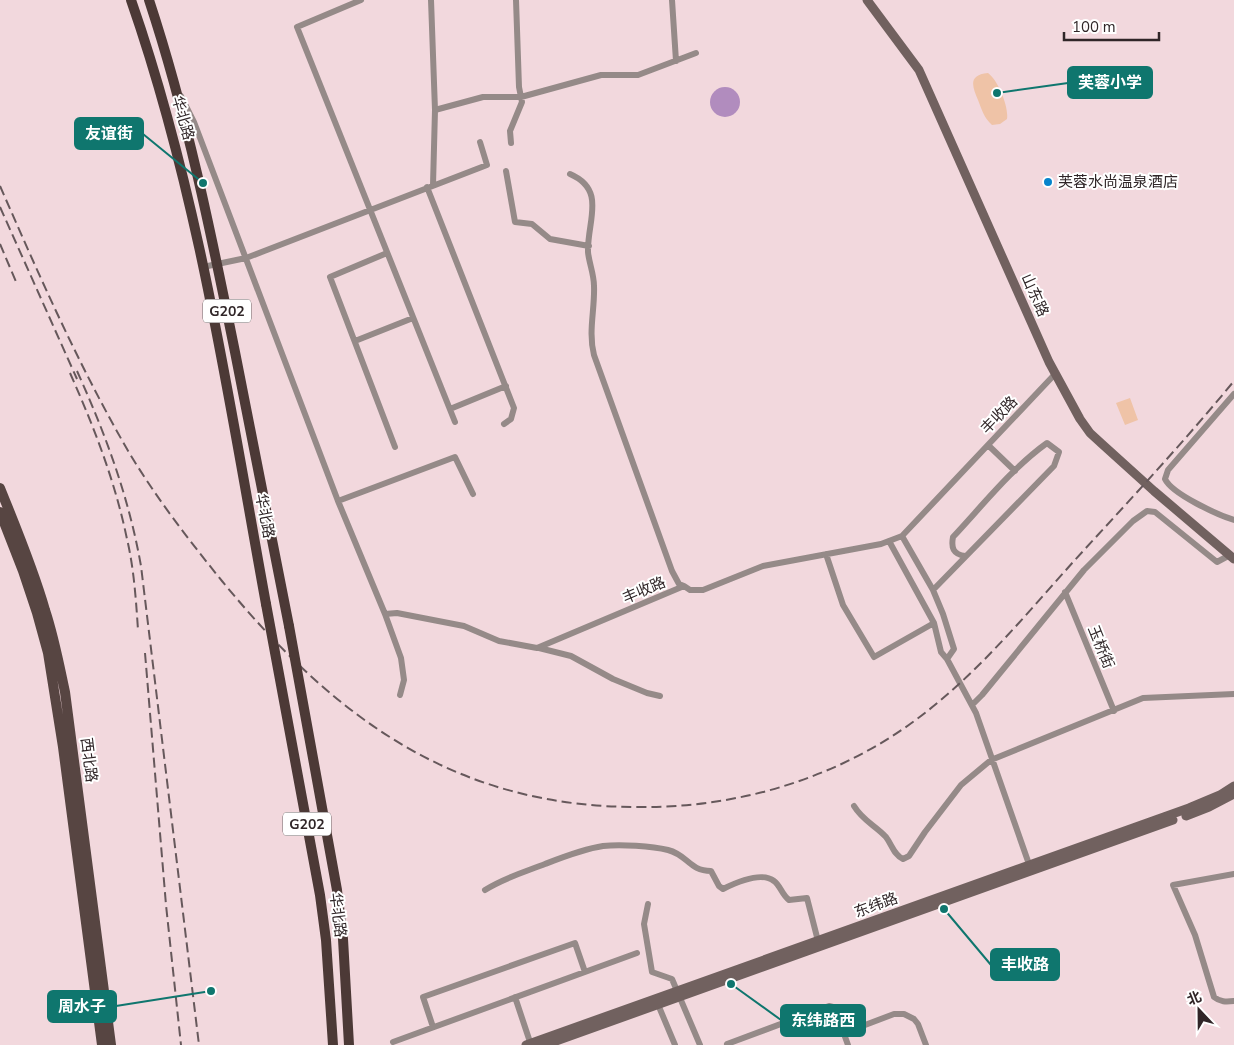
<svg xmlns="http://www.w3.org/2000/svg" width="1234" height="1045" font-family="'Nunito Sans','Noto Sans SC',sans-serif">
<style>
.green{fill:#efc3a7}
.water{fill:#b18cbe}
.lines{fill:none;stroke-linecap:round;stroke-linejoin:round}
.minor{stroke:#958a88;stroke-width:6}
.secondary{stroke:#71615f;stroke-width:9}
.primary{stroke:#574542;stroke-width:10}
.trunk{stroke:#4c3936;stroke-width:10}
.rail{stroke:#66585b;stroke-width:2;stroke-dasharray:10 5;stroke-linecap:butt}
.trunk-bridge{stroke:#4c3936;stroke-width:10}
.poi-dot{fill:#0784cc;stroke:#fff;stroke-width:2}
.labels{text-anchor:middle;stroke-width:4;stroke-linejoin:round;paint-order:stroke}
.shield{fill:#fff;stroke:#6e6768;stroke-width:1}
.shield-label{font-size:14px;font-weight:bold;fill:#302628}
.street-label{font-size:15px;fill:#302628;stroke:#fff}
.poi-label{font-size:15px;fill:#302628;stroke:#fff;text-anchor:start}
.leader{fill:none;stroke:#0f766e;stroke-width:2}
.callout-dot{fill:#0f766e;stroke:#fff;stroke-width:2}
.callout{fill:#0f766e;stroke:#0f766e;stroke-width:2}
.callout-label{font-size:16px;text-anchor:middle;font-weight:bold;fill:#fff}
</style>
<rect width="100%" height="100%" fill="#f2d8dd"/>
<path class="green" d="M988 73C998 80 1009 107 1007 119L1000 124 992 125C984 118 982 110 978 100 972 86 968 75 988 73Z
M1130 398 1138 420 1125 425 1116 403Z"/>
<path class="water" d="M710 102a15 15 0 1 1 30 0a15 15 0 1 1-30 0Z"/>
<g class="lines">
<path class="minor" d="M361 0 297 27 455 422
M431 0 435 110 433 185
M672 0 676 61
M181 96 194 122 338 501 385 614 401 658 404 680 400 695
M435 110 483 97H521L601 75H638L696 53
M511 143 510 131 522 102 519 87 516 0
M506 171 515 222 532 224 550 239 589 246
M570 174C607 190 587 221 588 252 589 263 594 274 594 286 595 309 588 332 594 355L672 571 679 584 684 586
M427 187 514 408 511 419 504 424
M387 253 330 277 395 447
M203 267 246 258 487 165 480 142
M355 341 413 318
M1234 394 1168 470 1165 479C1172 494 1218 515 1234 520
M450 409 506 386
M988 445 1015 471
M338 501 455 457 473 494
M889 541 934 623 941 652 947 659 954 649 943 614 933 590 902 536
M826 554 843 605 874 657 934 623
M933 590 1054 466 1059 452 1047 443C1012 468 983 505 953 537 951 548 953 554 965 556
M1065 592 1114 711
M385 614 397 613 464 626 499 641 537 648 684 586 690 590H703L763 566 881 544 902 536 1055 374
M539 648 571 656 613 679 647 693 660 696
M947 659 976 713 1030 867
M972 705 982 695 1084 570 1133 521 1147 511 1155 512 1217 562 1230 555
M854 806C863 821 875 825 886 837 892 845 894 855 903 859L909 856 925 832 961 785 991 760 1143 698 1234 694
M1234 874 1173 885 1195 935 1214 997C1220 1002 1226 1002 1234 1001
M485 890C504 878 524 872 545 864 563 857 583 849 603 846 620 844 652 846 668 850 688 855 689 871 711 871L719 886 723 889C735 883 761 871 774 881 780 885 782 895 789 900L807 898 818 941
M648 904 644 924 652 972 672 979 700 1045
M515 997 531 1045
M657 1002 675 1045
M433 1027 423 997 575 943 585 972
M844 1033 894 1014H904L914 1019 918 1024 926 1045
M393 1042 637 953
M728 1045 727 1044 829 1006 833 1007 835 1009 848 1045"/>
<path class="secondary" d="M867 0 919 70 1049 362 1080 419 1090 433 1102 444 1154 491 1234 559
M1186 816 1209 807 1234 794
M526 1045 1189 808 1220 795 1234 786
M545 1045 1173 820"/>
<path class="primary" d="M0 488C16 528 33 568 45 610 54 637 59 664 65 692L111 1045
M0 512 23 571 37 613 48 653 63 747 102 1045"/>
<path class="trunk" d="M131 0C199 195 229 402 266 604
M149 0C187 115 211 233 235 352 253 443 271 534 289 626"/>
<path class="rail" d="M0 186C39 275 78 364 127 449 154 495 188 539 222 581 336 720 458 809 644 807 735 807 827 781 903 729 970 683 1021 620 1074 561 1128 502 1183 443 1234 381
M0 207 77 379
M0 244 17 284
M77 371C106 435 129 498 141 566L199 1045
M70 373C94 427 115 481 127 539 134 569 136 600 138 630
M145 653 166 905 181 1045"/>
<path class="trunk-bridge" d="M266 604 320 895 326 940 333 1045
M289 626 337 890 343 939 349 1045"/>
</g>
<circle class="poi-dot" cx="1048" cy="182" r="5"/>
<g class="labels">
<g class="shield">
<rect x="203" y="299.5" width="48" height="23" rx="4"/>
<rect x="283" y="812.5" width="48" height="23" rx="4"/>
</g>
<g class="shield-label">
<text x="227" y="316">G202</text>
<text x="307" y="829">G202</text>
</g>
<g class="street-label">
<text transform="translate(183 118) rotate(74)" y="5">华北路</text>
<text transform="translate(1035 295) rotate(66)" y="5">山东路</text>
<text transform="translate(999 415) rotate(-46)" y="5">丰收路</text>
<text transform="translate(265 516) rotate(79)" y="5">华北路</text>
<text transform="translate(644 590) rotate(-23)" y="5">丰收路</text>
<text transform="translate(1101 647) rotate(68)" y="5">玉桥街</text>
<text transform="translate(89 760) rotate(83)" y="5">西北路</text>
<text transform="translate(876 905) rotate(-20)" y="5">东纬路</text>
<text transform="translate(338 915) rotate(83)" y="5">华北路</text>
</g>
<g class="poi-label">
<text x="1058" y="187">芙蓉水尚温泉酒店</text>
</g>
</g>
<path class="leader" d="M997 93L1068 83M203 183L143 134M944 909L991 965M211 991L116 1006M731 984L781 1020"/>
<g class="callout-dot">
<circle cx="997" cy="93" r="5"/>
<circle cx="203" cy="183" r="5"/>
<circle cx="944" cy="909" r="5"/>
<circle cx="211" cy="991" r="5"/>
<circle cx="731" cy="984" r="5"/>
</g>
<g class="callout">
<rect x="1068" y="67" width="84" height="31" rx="5"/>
<rect x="75" y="118" width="68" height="31" rx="5"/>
<rect x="991" y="949" width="68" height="31" rx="5"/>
<rect x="48" y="991" width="68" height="31" rx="5"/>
<rect x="781" y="1005" width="84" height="31" rx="5"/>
</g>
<g class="callout-label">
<text x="1110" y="88">芙蓉小学</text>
<text x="109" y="139">友谊街</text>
<text x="1025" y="970">丰收路</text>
<text x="82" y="1012">周水子</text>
<text x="823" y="1026">东纬路西</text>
</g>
<g transform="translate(1199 1010) rotate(338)" stroke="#ffffff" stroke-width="4" paint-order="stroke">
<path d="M0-4L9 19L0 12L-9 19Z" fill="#302628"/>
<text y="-8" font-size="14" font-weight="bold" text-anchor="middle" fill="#302628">北</text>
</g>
<path d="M1064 32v8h95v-8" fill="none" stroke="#302628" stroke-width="2.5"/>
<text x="1072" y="32" font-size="15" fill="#302628" stroke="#ffffff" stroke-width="4" paint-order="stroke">100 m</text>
</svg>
